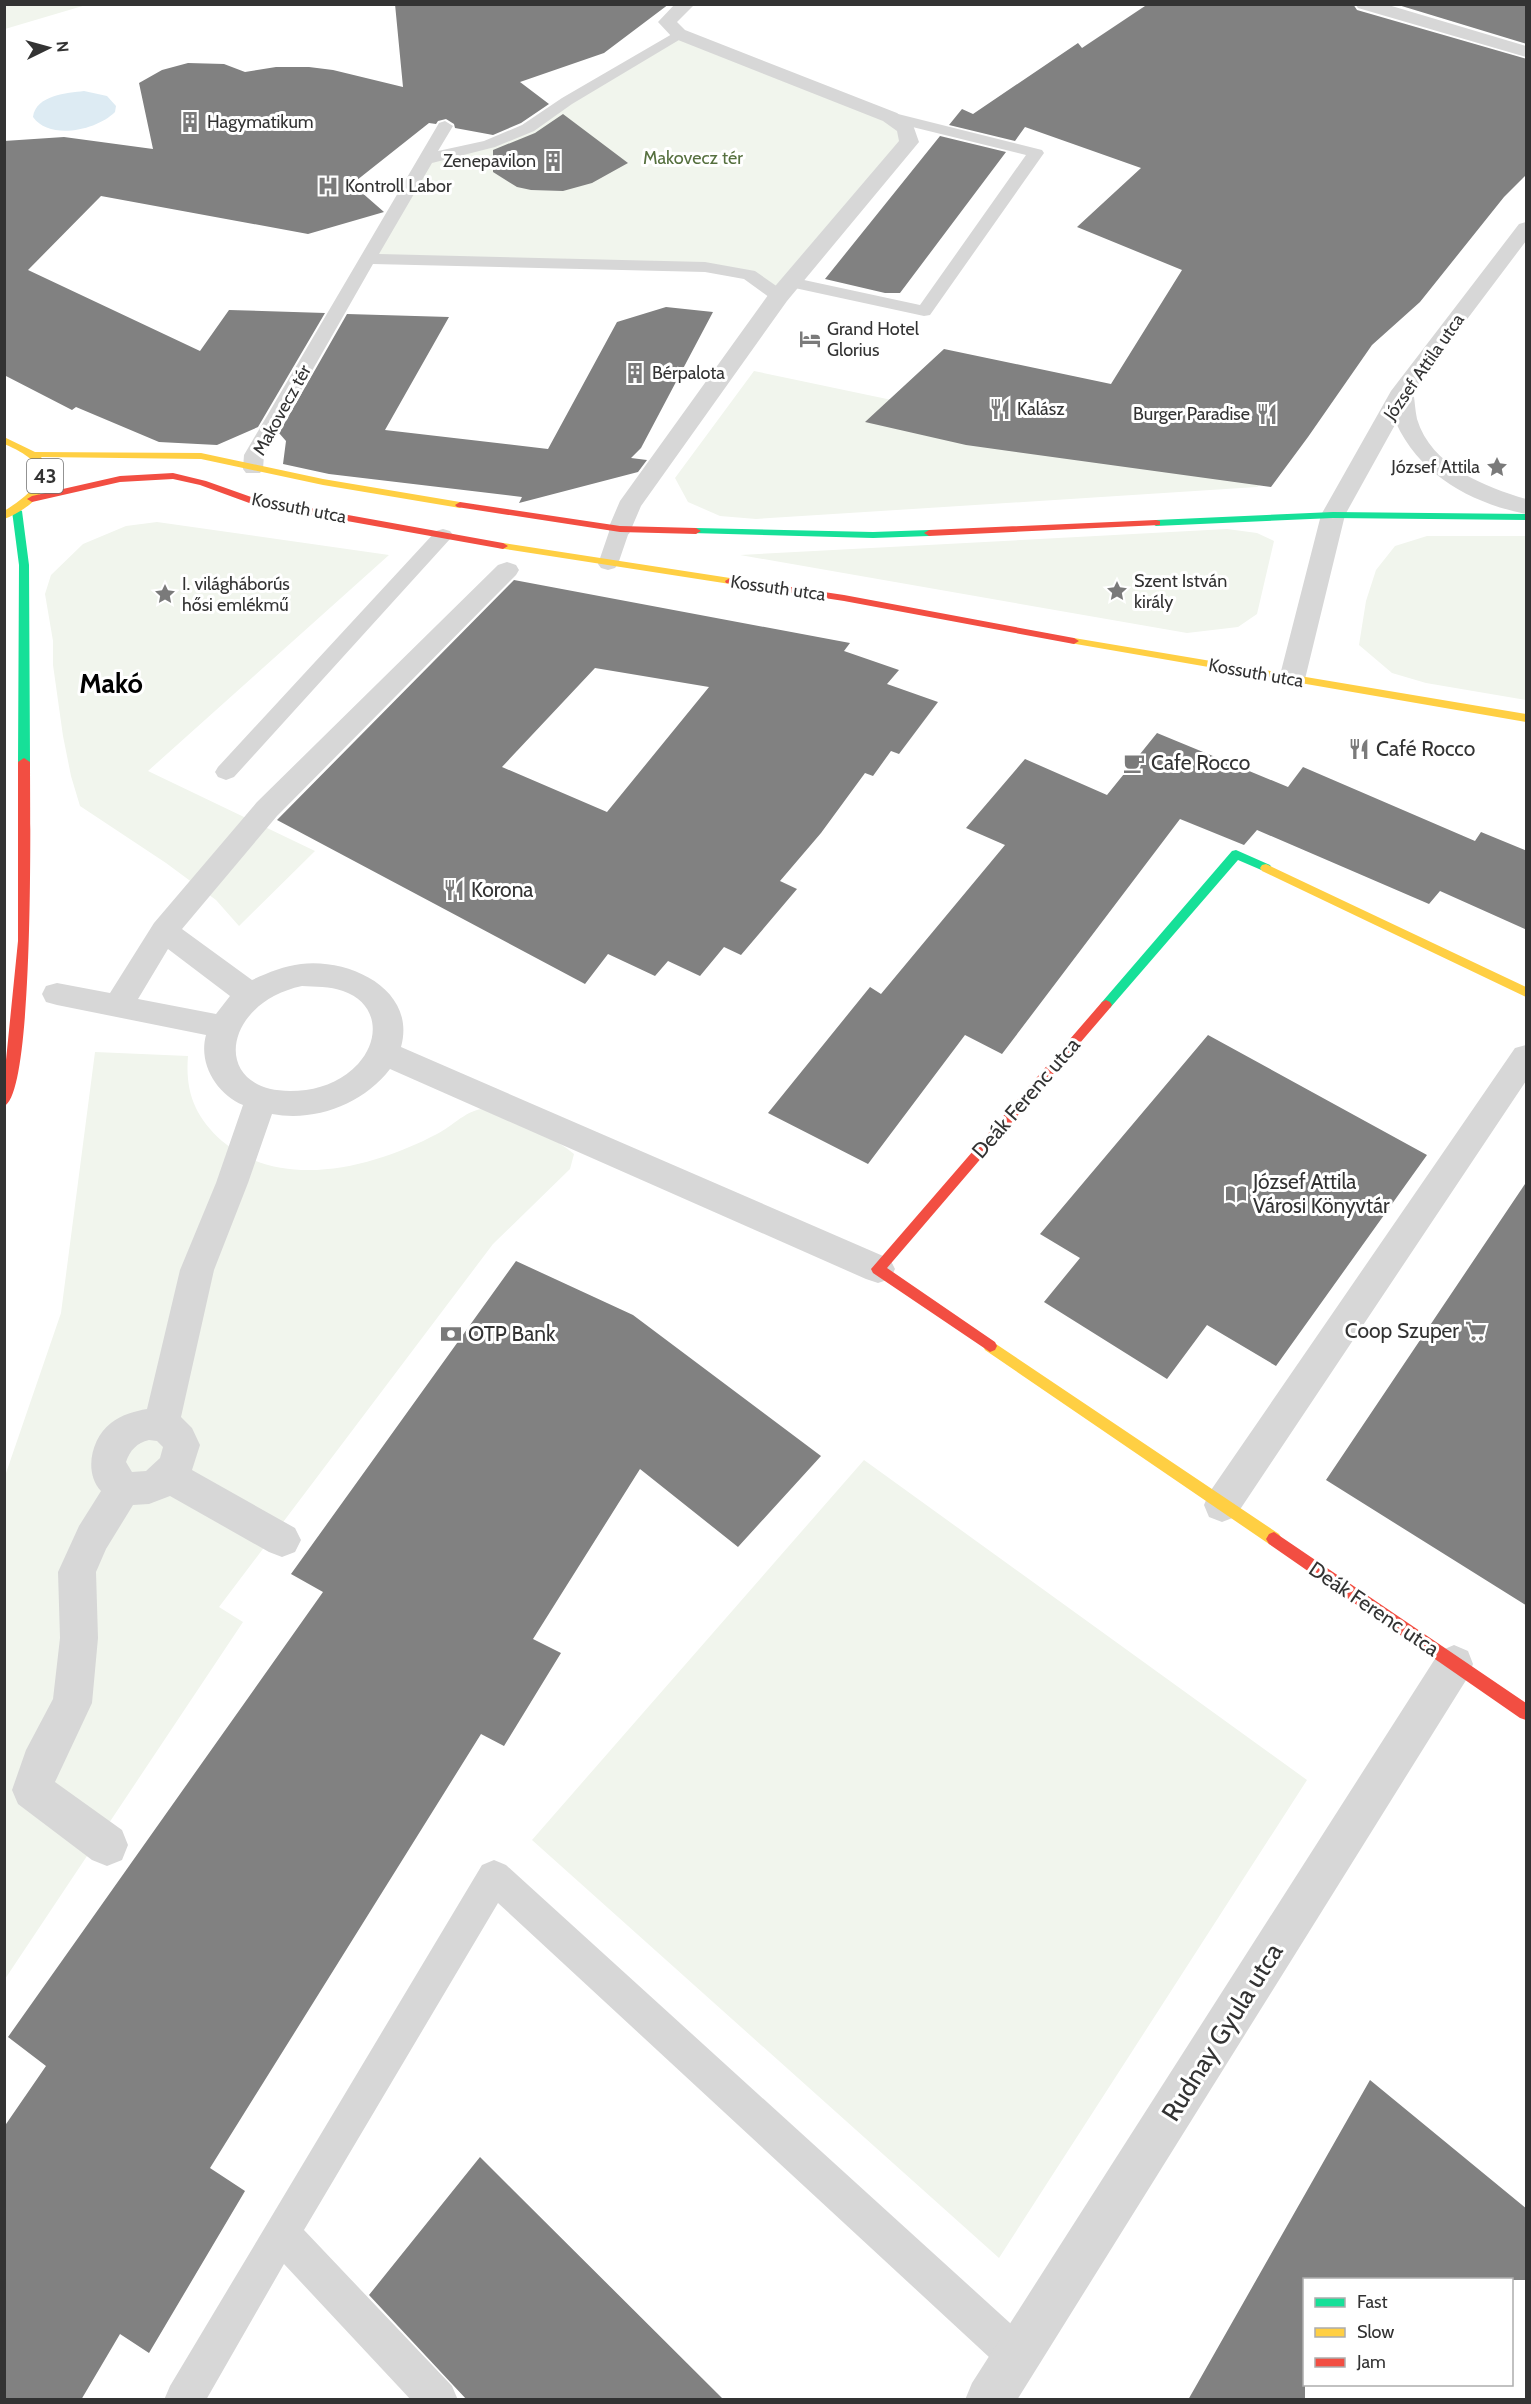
<svg xmlns="http://www.w3.org/2000/svg" width="1531" height="2404" font-family="Cabin,sans-serif">
<style>
.green{fill:#f1f5ed}
.water{fill:#ddebf3}
.building{fill:#818181;fill-rule:evenodd}
.lines{fill:none;stroke-linecap:round;stroke-linejoin:round}
.lane{fill:#d7d7d7;fill-rule:evenodd}
.street{fill:#d7d7d7;fill-rule:evenodd}
.fast{fill:#16e098;fill-rule:evenodd}
.slow{fill:#ffcf43;fill-rule:evenodd}
.jam{fill:#f24e42;fill-rule:evenodd}
.labels{text-anchor:middle;stroke-width:6;stroke-linejoin:round;paint-order:stroke}
.far-poi-label{font-size:18px;fill:#333;stroke:#fff;text-anchor:start}
.far-park-label{font-size:18px;fill:#56703f;stroke:#fff}
.far-street-label{font-size:18px;fill:#333;stroke:#fff}
.shield{fill:#fff;stroke:#707070;stroke-width:1.5}
.shield-label{font-size:20px;font-weight:bold;fill:#333}
.poi-label{font-size:21px;fill:#333;stroke:#fff;text-anchor:start}
.street-label{font-size:21px;fill:#333;stroke:#fff}
.near-street-label{font-size:26px;fill:#333;stroke:#fff}
.district-label{font-size:27px;font-weight:bold;fill:#000;stroke:#fff}
</style>
<rect width="100%" height="100%" fill="#fff"/>
<path class="green" d="M4 5 5 4 86 5 5 29Z
M679 34 890 117 909 142 779 296 749 275 705 267 368 259 427 159 528 128Z
M754 371 1020 427 1285 466 1257 487 756 519 720 516 688 502 675 478Z
M157 522 389 555 148 771 315 851 239 926 216 900 166 863 80 806 71 776 63 736 53 665V641L45 594 51 575 83 544 126 526Z
M1227 529 1257 533 1274 541 1257 614 1238 627 1187 633 740 555Z
M1427 536H1526V700L1426 683 1392 673 1359 645 1366 601 1376 570 1395 546Z
M95 1052 188 1056C185 1092 195 1117 222 1141 283 1192 374 1167 437 1134 453 1126 470 1106 489 1109 496 1110 504 1116 510 1119 532 1129 555 1138 574 1154L570 1169 493 1244 219 1607 243 1622 5 1979V1476L61 1313Z
M864 1460 1307 1780 999 2258 532 1840Z"/>
<path class="water" d="M84 91 107 96 116 106 115 112C97 130 50 141 33 117 36 95 67 93 84 91Z"/>
<path class="building" d="M395 4H669L604 53 520 82 549 104 521 123 493 135 455 128 454 124 446 119 438 121 436 124 429 123 352 184 384 212 308 234 101 196 28 270 200 351 229 310 325 313 258 427 217 445 159 442 76 407 72 410 4 375V141L64 137 153 149 139 83 162 70 188 63 224 64 245 72 276 67H309L333 70 403 87Z
M1148 4H1353L1357 10 1527 59V174L1504 197 1420 302 1372 345 1308 437 1271 487 966 445 865 422 944 349 1111 384 1182 270 1077 227 1141 168 1025 127 1015 141 949 125 962 109 973 114 1078 43 1082 48Z
M1395 4H1527V44Z
M563 114 628 163 592 183 563 191 531 190 517 187 493 172V150L535 133Z
M940 136 1006 152 900 293H885L825 279Z
M666 307 713 312 641 448 631 458 647 460 638 472 519 503 522 497 329 474 283 464 286 441 279 433 347 314 449 317 385 430 548 449 617 322Z
M514 580 850 643 844 651 899 670 887 684 938 702 899 754 891 751 873 776 865 773 821 833 780 881 797 889 741 955 724 947 700 976 668 961 655 976 608 954 585 984 277 820ZM595 668 709 687 607 812 502 767Z
M1157 733 1288 787 1303 767 1475 841 1481 832 1527 851V930L1440 891 1429 904 1257 830 1244 845 1180 819 1002 1054 965 1035 868 1164 768 1113 870 987 881 994 1005 845 966 828 1025 759 1107 795Z
M1208 1035 1427 1155 1276 1366 1207 1325 1167 1379 1044 1302 1080 1258 1040 1234Z
M1527 1181V1606L1326 1480Z
M516 1261 633 1315 821 1456 738 1547 640 1469 533 1639 561 1653 504 1746 481 1734 210 2168 245 2191 149 2353 120 2334 81 2400H4V2127L46 2066 8 2037 323 1592 291 1574Z
M1370 2080 1527 2209V2280H1305V2400H1188Z
M480 2157 724 2400H467L369 2295Z"/>
<g class="lines">
<path class="lane" d="M679 30 684 31 686 34 684 37 572 104 534 131 495 147 432 163 379 254 705 262 755 271 785 292 788 296 785 300H773L744 279 705 272 373 264 264 455 263 469 260 473H246L243 469 244 455 439 123 445 121 453 126 438 151 484 141 522 125 562 98Z
M890 112 1042 150 1044 153 930 315 924 316 790 287 784 286 781 282 784 278 790 277 920 305 1026 155 884 120 882 117 884 114Z
M620 523 627 525 630 529 618 564 615 568 608 570 601 568 598 564 610 529 613 525Z
M443 529 450 531 453 535 450 539 234 777 226 780 218 777 215 772 218 767 436 531Z
M494 1860 506 1865 1031 2342 1037 2356 1031 2370 1017 2376 1003 2370 498 1903 304 2230 452 2386 458 2400H411L284 2264 206 2400H164L170 2386 482 1865Z"/>
<path class="street" d="M675 4H695L677 22 685 30 897 113 913 125 919 142 787 301 641 506 629 534 620 536 611 534 608 529 620 501 771 291 899 141 897 131 883 121 673 38 658 22Z
M1355 4H1385L1526 46V57L1358 8Z
M1526 222V241L1413 391C1415 401 1415 410 1417 419 1431 466 1485 487 1526 499V514C1471 503 1420 475 1396 423L1345 515 1305 679 1301 685 1292 688 1283 685 1279 679 1321 515 1391 391 1519 224Z
M507 562 516 565 519 570 516 575 277 816 182 929 252 980C267 973 284 966 301 964 349 958 417 989 401 1047L890 1259 895 1269 890 1279 878 1283 866 1279 390 1069C363 1104 316 1122 272 1114L248 1183 214 1270 181 1417 192 1428 200 1445 192 1470 295 1528 301 1540 295 1552 282 1557 269 1552 170 1496 149 1504 133 1505 106 1549 96 1572 98 1638 92 1703 55 1782 122 1830 128 1845 122 1860 107 1866 92 1860 18 1804 12 1790 26 1750 53 1699 60 1638 58 1572 79 1526 101 1491C83 1472 92 1437 111 1423 121 1415 135 1411 147 1409L180 1270 216 1183 243 1105C217 1094 198 1064 206 1035L57 1005 46 1002 42 994 46 986 57 983 110 993 154 923 257 802 498 565ZM168 949 230 996 216 1014 138 999ZM302 986C315 987 330 986 343 991 378 1003 381 1039 358 1064 344 1079 326 1087 306 1090 209 1102 217 1004 302 986ZM149 1440 157 1441 163 1447 160 1458 146 1471 132 1472 126 1462C130 1450 137 1443 149 1440Z
M1526 1045V1081L1235 1517 1222 1522 1209 1517 1204 1505 1209 1493 1515 1048Z
M1454 1645 1468 1651 1473 1664 1468 1677 1017 2400H965L972 2383 1440 1651Z"/>
<path class="fast" d="M17 508 22 511 29 565 30 762 24 766 18 762 19 565 12 511Z
M1333 512 1526 514V520L1333 518 1156 526 1151 523 1156 520Z
M696 528 873 532 929 530 934 533 929 536 873 538 692 533V529Z
M1236 850 1270 865 1272 868 1266 872 1238 860 1110 1008H1102L1100 1005 1102 1002 1232 851Z"/>
<path class="slow" d="M4 437 35 452 201 453 323 479 460 502 465 505 460 508 323 485 201 459 41 457C61 484 29 510 4 519V511C45 486 55 465 4 444Z
M503 543 730 578 735 581 730 584 499 548 498 546Z
M1074 638 1526 714V722L1070 643 1069 641Z
M1266 864 1526 987V997L1262 871 1260 868 1262 865Z
M990 1340 1279 1534 1282 1539 1279 1544 1274 1546 1269 1544 985 1350 983 1346 985 1342Z"/>
<path class="jam" d="M173 473 206 481 254 498 503 543 508 546 503 549 252 504 200 485 173 479 120 482 32 502 27 499 32 496 120 476Z
M460 502 620 526 696 528 701 531 696 534 620 532 457 507 455 505Z
M1156 520 1160 521V525L929 536 924 533 929 530Z
M730 578 844 595 1074 638 1079 641 1074 644 844 601 726 583 725 581Z
M24 758 30 762C30 804 35 1095 4 1106V1080L18 941V762Z
M1106 1000 1110 1002 1112 1005 1110 1008 887 1268 995 1342 997 1346 995 1350 990 1352 873 1273 871 1269 1102 1002Z
M1274 1532 1526 1703V1720L1520 1718 1269 1544 1266 1539 1269 1534Z"/>
</g>
<defs>
<symbol id="building-bare" viewBox="-9 -9 18 18"><path d="M-4-6H4V6H1V3H-1V6H-4ZM-2.5-4.3h1.7v1.8h-1.7ZM.8-4.3h1.7v1.8H.8ZM-2.5-1h1.7V.8h-1.7ZM.8-1h1.7V.8H.8Z" fill="#7a7a7a" stroke="#fff" stroke-width="2.5" paint-order="stroke"/></symbol>
<symbol id="hospital-bare" viewBox="-9 -9 18 18"><path d="M-5-5h3v3.5h4V-5h3V5h-3V1.5h-4V5h-3Z" fill="#7a7a7a" stroke="#fff" stroke-width="2.5" paint-order="stroke"/></symbol>
<symbol id="hotel-bare" viewBox="-9 -9 18 18"><path d="M-6-4.5h1.5V1H6V5H4.5V3h-9V5H-6ZM-4 0a1.8 1.8 0 1 1 3.6 0ZM.5 0V-2.5h3Q6-2.5 6 0Z" fill="#7a7a7a" stroke="#fff" stroke-width="2.5" paint-order="stroke"/></symbol>
<symbol id="restaurant-bare" viewBox="-9 -9 18 18"><path d="M-5-6h1v4h1v-4h1v4h1v-4h1v5L-1.5 .5V6h-2V.5L-5-1ZM5-6V6H3V1.5H1.5Q1.5-4 5-6Z" fill="#7a7a7a" stroke="#fff" stroke-width="2.5" paint-order="stroke"/></symbol>
<symbol id="sight-bare" viewBox="-9 -9 18 18"><path d="M0-6L1.8-2.2L6-1.7L2.9 1.2L3.7 5.4L0 3.3L-3.7 5.4L-2.9 1.2L-6-1.7L-1.8-2.2Z" fill="#7a7a7a" stroke="#fff" stroke-width="2.5" paint-order="stroke"/></symbol>
<symbol id="cafe-bare" viewBox="-9 -9 18 18"><path d="M-5.5-4.5H6V0H3Q3 3.5 0 3.5H-2.5Q-5.5 3.5-5.5 0ZM3-3.2v2h1.7v-2ZM-6 4.5H4V6H-6Z" fill="#7a7a7a" stroke="#fff" stroke-width="2.5" paint-order="stroke"/></symbol>
<symbol id="library-bare" viewBox="-9 -9 18 18"><path d="M-6-4Q-3-5.5-.7-3.5V5Q-3 3-6 4ZM6-4Q3-5.5 .7-3.5V5Q3 3 6 4Z" fill="#7a7a7a" stroke="#fff" stroke-width="2.5" paint-order="stroke"/></symbol>
<symbol id="supermarket-bare" viewBox="-9 -9 18 18"><path d="M-6-5.5h2.5l.6 2H6L4.5 2H-2.5L-4.4-4H-6ZM-1.5 3.2a1.3 1.3 0 1 0 .1 0ZM3 3.2a1.3 1.3 0 1 0 .1 0Z" fill="#7a7a7a" stroke="#fff" stroke-width="2.5" paint-order="stroke"/></symbol>
<symbol id="bank-bare" viewBox="-9 -9 18 18"><path d="M-6-4H6V4H-6ZM0-2.3a2.3 2.3 0 1 0 0 4.6a2.3 2.3 0 1 0 0-4.6Z" fill="#7a7a7a" stroke="#fff" stroke-width="2.5" paint-order="stroke"/></symbol>
</defs>
<g fill-rule="evenodd">
<use href="#building-bare" x="175" y="107" width="30" height="30"/>
<use href="#building-bare" x="538" y="146" width="30" height="30"/>
<use href="#hospital-bare" x="313" y="171" width="30" height="30"/>
<use href="#hotel-bare" x="795" y="324" width="30" height="30"/>
<use href="#building-bare" x="620" y="358" width="30" height="30"/>
<use href="#restaurant-bare" x="985" y="394" width="30" height="30"/>
<use href="#restaurant-bare" x="1252" y="399" width="30" height="30"/>
<use href="#sight-bare" x="1482" y="452" width="30" height="30"/>
<use href="#sight-bare" x="1102" y="576" width="30" height="30"/>
<use href="#sight-bare" x="150" y="579" width="30" height="30"/>
<use href="#restaurant-bare" x="1344" y="734" width="30" height="30"/>
<use href="#cafe-bare" x="1119" y="748" width="30" height="30"/>
<use href="#restaurant-bare" x="439" y="875" width="30" height="30"/>
<use href="#library-bare" x="1221" y="1179" width="30" height="30"/>
<use href="#supermarket-bare" x="1461" y="1316" width="30" height="30"/>
<use href="#bank-bare" x="436" y="1319" width="30" height="30"/>
</g>
<g class="labels">
<g class="far-poi-label">
<text x="207" y="128">Hagymatikum</text>
<text x="536" y="167" text-anchor="end">Zenepavilon</text>
<text x="345" y="192">Kontroll Labor</text>
<text x="827" y="335">Grand Hotel<tspan x="827" dy="21">Glorius</tspan></text>
<text x="652" y="379">Bérpalota</text>
<text x="1017" y="415">Kalász</text>
<text x="1250" y="420" text-anchor="end">Burger Paradise</text>
<text x="1480" y="473" text-anchor="end">József Attila</text>
<text x="1134" y="587">Szent István<tspan x="1134" dy="21">király</tspan></text>
<text x="182" y="590">I. világháborús<tspan x="182" dy="21">hősi emlékmű</tspan></text>
</g>
<g class="far-park-label">
<text x="693" y="164">Makovecz tér</text>
</g>
<g class="far-street-label">
<text transform="translate(1424 367) rotate(-55)" y="6">József Attila utca</text>
<text transform="translate(282 410) rotate(-61)" y="6">Makovecz tér</text>
<text transform="translate(299 508) rotate(11)" y="6">Kossuth utca</text>
<text transform="translate(778 588) rotate(8)" y="6">Kossuth utca</text>
<text transform="translate(1256 673) rotate(10)" y="6">Kossuth utca</text>
</g>
<rect class="shield" x="27" y="459" width="36" height="34" rx="4.5"/>
<g class="shield-label">
<text x="45" y="483">43</text>
</g>
<g class="poi-label">
<text x="1376" y="756">Café Rocco</text>
<text x="1151" y="770">Cafe Rocco</text>
<text x="471" y="897">Korona</text>
<text x="1253" y="1189">József Attila<tspan x="1253" dy="24">Városi Könyvtár</tspan></text>
<text x="1459" y="1338" text-anchor="end">Coop Szuper</text>
<text x="468" y="1341">OTP Bank</text>
</g>
<g class="street-label">
<text transform="translate(1026 1098) rotate(-49)" y="7">Deák Ferenc utca</text>
<text transform="translate(1374 1609) rotate(34)" y="7">Deák Ferenc utca</text>
</g>
<g class="near-street-label">
<text transform="translate(1222 2032) rotate(-58)" y="9">Rudnay Gyula utca</text>
</g>
<g class="district-label">
<text x="111" y="693">Makó</text>
</g>
</g>
<rect width="1531" height="2404" fill="none" stroke="#333333" stroke-width="12"/>
<rect x="1303" y="2278" width="210" height="108" fill="#ffffff" stroke="#adadad" stroke-width="1.5"/>
<rect x="1315" y="2298" width="30" height="9" fill="#16e098" stroke="#adadad" stroke-width="1.5"/>
<text x="1357" y="2308" font-size="18" fill="#333333">Fast</text>
<rect x="1315" y="2328" width="30" height="9" fill="#ffcf43" stroke="#adadad" stroke-width="1.5"/>
<text x="1357" y="2338" font-size="18" fill="#333333">Slow</text>
<rect x="1315" y="2358" width="30" height="9" fill="#f24e42" stroke="#adadad" stroke-width="1.5"/>
<text x="1357" y="2368" font-size="18" fill="#333333">Jam</text>
<g transform="translate(48 48) rotate(85)" stroke="#ffffff" stroke-width="4.5" paint-order="stroke">
<path d="M0-4.5L10 22L0 15L-10 22Z" fill="#333333"/>
<text y="-9" font-size="16" font-weight="bold" text-anchor="middle" fill="#333333">N</text>
</g>
</svg>
